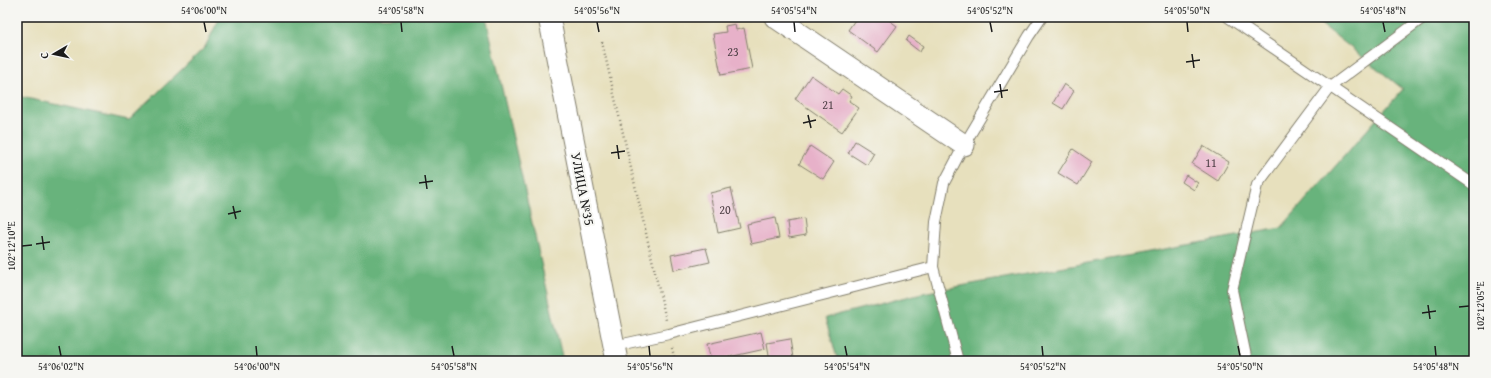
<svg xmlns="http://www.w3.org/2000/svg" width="1491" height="378" font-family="'Gentium Book Plus',serif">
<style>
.forest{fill:#68b37c;stroke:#42684c}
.building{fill:#e7b1c9}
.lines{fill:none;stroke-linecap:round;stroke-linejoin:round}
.lane-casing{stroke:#827e6c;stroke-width:12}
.street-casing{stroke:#827e6c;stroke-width:23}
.path{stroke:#827e6c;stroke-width:2.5;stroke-dasharray:1 3;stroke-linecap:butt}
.lane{stroke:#fff;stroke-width:10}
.street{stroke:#fff;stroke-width:21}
.ticks{fill:none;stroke:#1c1c1c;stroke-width:1.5}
.labels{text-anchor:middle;stroke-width:4;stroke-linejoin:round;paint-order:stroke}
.number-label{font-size:12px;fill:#4f4147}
.street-label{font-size:14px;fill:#1c1c1c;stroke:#f6f6f2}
.neatline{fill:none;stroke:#1c1c1c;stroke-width:1.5}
.ticks-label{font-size:10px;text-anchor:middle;fill:#1c1c1c}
</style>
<rect width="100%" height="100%" fill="#f6f6f2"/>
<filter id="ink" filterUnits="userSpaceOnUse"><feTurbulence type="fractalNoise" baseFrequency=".025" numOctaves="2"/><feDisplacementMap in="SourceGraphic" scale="8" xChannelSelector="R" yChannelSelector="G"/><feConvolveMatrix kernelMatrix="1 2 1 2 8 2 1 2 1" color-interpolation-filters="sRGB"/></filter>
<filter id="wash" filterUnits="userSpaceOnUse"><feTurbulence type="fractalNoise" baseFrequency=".012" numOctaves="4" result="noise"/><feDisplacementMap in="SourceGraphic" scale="16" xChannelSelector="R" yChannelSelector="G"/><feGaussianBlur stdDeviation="0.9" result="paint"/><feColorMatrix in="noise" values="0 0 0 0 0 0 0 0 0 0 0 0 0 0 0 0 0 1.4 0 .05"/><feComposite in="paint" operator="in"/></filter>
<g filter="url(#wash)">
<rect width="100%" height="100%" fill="#e7e0bd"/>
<path class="forest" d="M220 17H486L563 361H17V96L129 120 205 47Z
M1312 17H1474V361H838L825 318 922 293 1281 228 1403 89Z"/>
<g id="blocks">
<path class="building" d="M857 17H885L897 26 878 52 848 30Z
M735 24 736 30 744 28 752 69 721 75 713 34 726 32 725 26Z
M909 36 923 46 920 52 906 41Z
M811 75 838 94 842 89 852 96 849 101 859 108 842 132 795 99Z
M1064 84 1074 91 1063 109 1053 103Z
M855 141 874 153 867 165 848 153Z
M810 146 834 162 823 179 799 164Z
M1203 146 1229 162 1218 181 1192 164Z
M1073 149 1092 162 1078 185 1058 173Z
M1186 175 1198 183 1194 190 1182 182Z
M731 188 740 228 718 233 710 193Z
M775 218 779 238 751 244 747 224Z
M804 219 806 235 789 238 787 222Z
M706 248 710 262 674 270 671 255Z
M761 332 765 349 711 361 707 344Z
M790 339 793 358 770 361 767 343Z"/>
</g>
</g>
<g filter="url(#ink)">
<use href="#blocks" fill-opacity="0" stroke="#827e6c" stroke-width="1"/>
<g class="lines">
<defs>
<path id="lane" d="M1228 17 1474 185
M933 267 958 361
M614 346 669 334 933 267 936 222 944 183 964 145 1029 36 1042 17
M1247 361 1232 290 1257 185 1330 87 1424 17"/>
<path id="street" d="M549 17 617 361
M775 17 964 145"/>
</defs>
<use href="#lane" class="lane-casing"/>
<use href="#street" class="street-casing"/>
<path class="path" d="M602 42 666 320
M672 348 675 361"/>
<use href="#lane" class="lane"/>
<use href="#street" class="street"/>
</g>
</g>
<path class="ticks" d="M204 22 206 32M401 22 402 32M597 22 599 32M794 22 795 32M990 22 992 32M1187 22 1188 32M1383 22 1385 32M1192 54 1194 68M1186 62 1200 60M1000 84 1002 98M994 92 1008 90M808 115 811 128M803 123 816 120M617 145 619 159M611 153 625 151M425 175 427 189M419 183 433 181M233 206 236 219M228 214 241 211M42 236 44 250M36 244 50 242M22 246 32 245M1428 305 1430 319M1459 307 1469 306M1422 313 1436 311M59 346 61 356M256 346 257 356M452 346 454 356M649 346 650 356M845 346 847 356M1042 346 1043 356M1238 346 1240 356M1435 346 1436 356"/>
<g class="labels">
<g class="number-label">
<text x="733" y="56">23</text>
<text x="828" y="109">21</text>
<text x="1211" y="167">11</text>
<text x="725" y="214">20</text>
</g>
<g class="street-label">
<text transform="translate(583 189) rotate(79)" y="5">УЛИЦА №35</text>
</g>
</g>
<rect width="1491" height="378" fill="none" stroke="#f6f6f2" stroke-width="44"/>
<g transform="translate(54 54) rotate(261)" stroke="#f6f6f2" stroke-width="3" paint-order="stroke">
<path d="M0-3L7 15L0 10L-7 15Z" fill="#1c1c1c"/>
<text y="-6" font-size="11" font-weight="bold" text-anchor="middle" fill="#1c1c1c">С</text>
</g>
<rect x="22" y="22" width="1447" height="334" class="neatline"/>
<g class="ticks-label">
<text x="204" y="14">54°06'00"N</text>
<text x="401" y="14">54°05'58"N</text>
<text x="597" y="14">54°05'56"N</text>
<text x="794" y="14">54°05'54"N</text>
<text x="990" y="14">54°05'52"N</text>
<text x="1187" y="14">54°05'50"N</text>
<text x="1383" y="14">54°05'48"N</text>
<text transform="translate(11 246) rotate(-90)" y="4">102°12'10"E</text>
<text transform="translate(1480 306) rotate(-90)" y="4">102°12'05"E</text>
<text x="61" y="370">54°06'02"N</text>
<text x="257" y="370">54°06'00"N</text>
<text x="454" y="370">54°05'58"N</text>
<text x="650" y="370">54°05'56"N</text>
<text x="847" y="370">54°05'54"N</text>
<text x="1043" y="370">54°05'52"N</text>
<text x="1240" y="370">54°05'50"N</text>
<text x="1436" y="370">54°05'48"N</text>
</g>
</svg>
